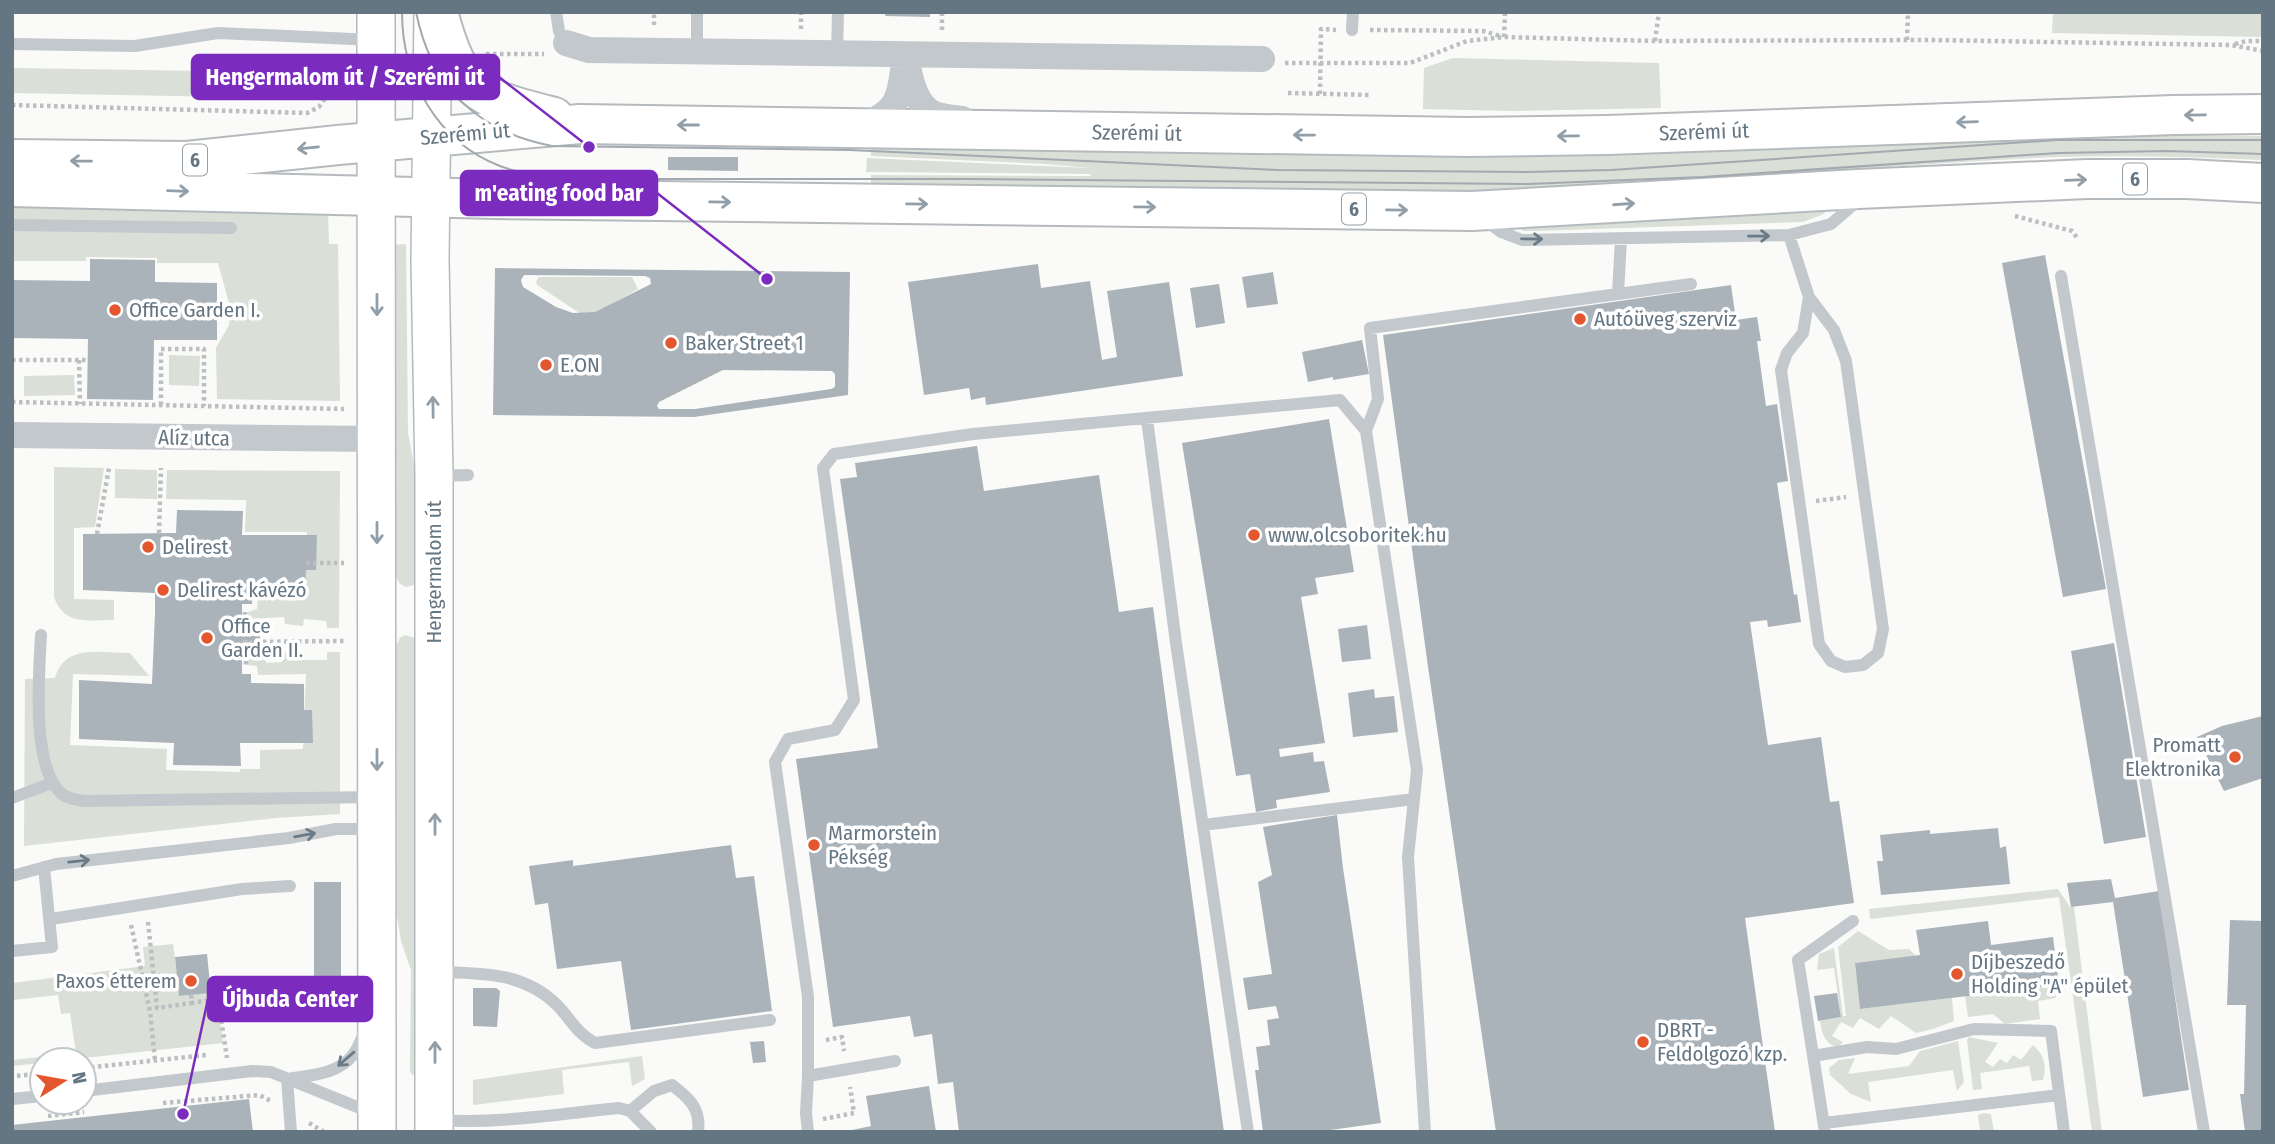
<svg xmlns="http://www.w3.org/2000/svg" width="2275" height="1144" font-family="'Fira Sans Condensed',sans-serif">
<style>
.green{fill:#dadfd7}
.building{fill:#aab3b9;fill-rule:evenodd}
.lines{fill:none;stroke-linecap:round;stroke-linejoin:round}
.secondary-casing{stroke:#b3babf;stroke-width:40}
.primary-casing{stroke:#b5babe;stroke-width:42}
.path{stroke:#bbbfc2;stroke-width:4.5;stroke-dasharray:3.5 3.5;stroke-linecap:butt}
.service{stroke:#c3c8cc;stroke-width:12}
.minor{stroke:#c3c8cc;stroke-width:26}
.secondary{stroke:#fff;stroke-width:37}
.primary{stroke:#fff;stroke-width:38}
.tram{stroke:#a2aab0;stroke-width:2}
.oneway{stroke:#939fa8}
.oneway2{stroke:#6a7a87}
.poi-dot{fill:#e4572e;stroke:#fff;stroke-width:2.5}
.labels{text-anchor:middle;stroke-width:7;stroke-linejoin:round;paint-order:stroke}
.shield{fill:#fff;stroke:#939fa8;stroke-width:2}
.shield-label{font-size:19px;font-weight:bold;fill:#657683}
.street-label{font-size:21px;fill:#657683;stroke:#fff}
.poi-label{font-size:21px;fill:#657683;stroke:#fff;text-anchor:start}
.leader{fill:none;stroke:#7b2cbf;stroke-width:2.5}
.callout-dot{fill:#7b2cbf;stroke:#fff;stroke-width:2.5}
.callout{fill:#7b2cbf;stroke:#7b2cbf;stroke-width:2.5}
.callout-label{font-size:23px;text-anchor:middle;font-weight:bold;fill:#fff}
</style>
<rect width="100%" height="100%" fill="#fafaf8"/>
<path class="green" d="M2053 12H2263V37L2052 33Z
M1453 58 1659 63 1661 108 1515 111 1423 109 1424 68Z
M12 68 280 72V98L12 93Z
M2168 135 2263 136V160C2194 157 2125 155 2056 157 1880 164 1705 186 1528 187V192L1467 193 871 187V175L1090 176 1091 174 866 172 867 158 1091 168 1045 164 871 156V145L962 150V147L1932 139 1944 143 2057 136Z
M12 204 328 211 329 244H338L340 401 217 399 216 348 229 325 230 307 218 263H157V258L86 257V261H12Z
M1828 207 1824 214 1803 222 1535 231H1523L1520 228V227Z
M406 244 408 433 418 486 417 584 406 587 400 584 396 577V365L390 245Z
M539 277H632L638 289 596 313 581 314 537 285 536 282Z
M169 355 200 356 199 386 169 385Z
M74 375 75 395 24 396V376Z
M54 467 104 468 95 527 74 528V599L114 600V620C88 620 64 626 54 597Z
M115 469 157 470V499L115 498Z
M167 470 340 471 339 628H327L326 621 304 619 303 626 285 624 284 617 248 619V612L257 609 258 597H305L307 532H245L246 500 166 499Z
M405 635 416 638 417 1075H412L410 1071 411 970 401 941 397 916 396 646 400 638Z
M302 651V660H327V652H340V814L276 818 24 846 25 679 55 678C65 643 101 653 130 653L149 676 73 674 70 745 167 749 166 770 240 772V769H260V750L303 749 306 674 258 675 257 666 248 665V658H266V663L282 662 283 652Z
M2058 889 2070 907H2074L2102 1132H2092L2059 897 1870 919 1869 909Z
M1858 931 1889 950 1909 949 1916 956 1855 963 1860 1009 1952 998 1954 1021 1933 1029 1916 1033 1891 1016 1879 1029 1860 1018 1853 1028 1841 1022 1832 1036 1843 1042 1838 1047C1824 1044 1822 1033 1820 1021L1841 1017 1834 968 1817 970 1819 954 1834 948 1843 1016H1846L1838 947Z
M173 944 180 996 216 992 223 1043 65 1060H42V1063L12 1066V1060L76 1053 70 1013 61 1014 58 995 12 1000V983L145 966 143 947Z
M2054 986 2056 998 2038 1001 2040 1019 2005 1024 1993 1014 1968 1017 1965 996Z
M1969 1037 1998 1043 1985 1062 1993 1067 2000 1059 2007 1063 2013 1055 2021 1060 2033 1045C2044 1055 2047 1065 2043 1080L2032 1081 2029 1066 1980 1073 1982 1089 1973 1090 1967 1040Z
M1958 1041 1964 1082 1957 1091 1953 1070 1868 1082 1871 1102 1851 1094 1830 1075 1829 1068 1839 1060 1855 1058 1848 1074 1909 1066 1920 1051Z
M642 1056 645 1079 632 1086 629 1062 562 1070 564 1094 473 1105V1080Z
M1984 1113 1991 1114 1994 1132H1980L1978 1115Z"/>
<path class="building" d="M886 12H930V17L885 16Z
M668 157H738V171L668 170Z
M2045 255 2106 589 2063 597 2002 263Z
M90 259 155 260V282L217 283V340H154L153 400 87 399 88 339 12 338V280L90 281Z
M1038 264 1041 288 1090 281 1102 360 1117 357 1107 291 1169 282 1183 376 986 405 985 397 971 400 969 388 924 395 908 282Z
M495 268 850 272 848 395 694 417 493 415ZM524 275 645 276 650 278 651 284 595 312 573 313 556 307 523 287 521 280ZM723 370 832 371 835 374V387L831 389 695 409H659L657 406 659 402Z
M1273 272 1278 304 1247 308 1242 277Z
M1219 284 1225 323 1196 328 1190 288Z
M1731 285 1736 320 1757 317 1761 341H1757L1766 406 1777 404 1788 481 1777 483 1794 595 1797 594 1801 622 1768 627 1767 620 1750 622 1768 745 1821 737 1830 802 1839 801 1854 903 1745 918 1775 1132H1496L1428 667 1383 335Z
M1362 340 1369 374 1333 380V377L1308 382 1302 352Z
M1329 419 1354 572 1315 578 1318 594 1301 597 1325 743 1279 749 1280 757 1313 752 1314 762 1324 761 1330 792 1276 800 1277 808 1256 812 1250 774 1236 776 1182 443Z
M977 446 984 491 1099 475 1119 612 1153 607 1224 1132H959L953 1082 938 1084 932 1034 914 1037 910 1016 833 1027 796 759 878 748 840 479 857 477 855 463Z
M177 510 243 511 242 535H317L316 570H306L305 596 252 594V604H242V620L260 621V656H242V674H251V683L304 684V710H312L313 743H240L241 766 173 765 174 743 79 739V680L152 684 155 613V593L83 590V534L176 533Z
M1367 625 1371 659 1342 662 1338 629Z
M2114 643 2146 837 2104 844 2071 651Z
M1374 689 1375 698 1394 696 1398 732 1353 737 1348 693Z
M2263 716V778L2224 791 2197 737 2222 726Z
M1337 815 1343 868 1381 1123 1316 1132H1263L1255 1070H1259L1256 1047 1270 1045 1267 1020 1279 1018 1276 1006 1248 1010 1243 978 1272 974 1258 882 1272 875 1263 827Z
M1998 828 2000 848 2006 846 2010 884 1881 895 1877 861H1883L1880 835 1930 830V834Z
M731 845 736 878 754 876 772 1011 631 1030 621 961 557 969 548 903 535 905 529 866 573 860V866Z
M2111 879 2115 898 2159 891 2189 1090 2143 1097 2113 902 2071 907 2067 883Z
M314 882H341V994L314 996Z
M2230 920 2263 921V1132H2245L2240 1094H2244L2246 1005H2227Z
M1988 921 1991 945 2053 937 2059 985 1860 1009 1855 963 1920 955 1916 930Z
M207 954 211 993 179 996 175 957Z
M473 988H496L500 991 497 1027 473 1026Z
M1837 993 1841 1017 1818 1021 1814 996Z
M764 1041 766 1062 753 1063 750 1042Z
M929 1086 936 1132H843L871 1126 866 1096Z
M249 1099 253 1132H12V1125Z"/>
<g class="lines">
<defs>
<path id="secondary" d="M376 12 377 1132
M433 12 430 260 434 476V1132"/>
<path id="primary" d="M438 12C460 94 477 97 554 117
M12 159 187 161 338 145 580 124 1468 137 1607 135 2174 115 2263 114
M12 187 496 199 1472 211 1858 189 2087 179H2187L2263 183"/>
</defs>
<use href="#secondary" class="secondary-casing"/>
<use href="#primary" class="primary-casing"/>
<path class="path" d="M654 25V12
M801 29V12
M942 30V12
M1370 30 1483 31 1500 36
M1504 37 1505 12
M1907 40 1908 12
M1655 41 1659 12
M2235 44 2246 41H2263
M486 54H544
M1285 63H1410L1467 41 1504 37 1655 41 1931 40 2231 45 2263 51
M1288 93 1370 95
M1320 94 1321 29 1336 30
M12 105 307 113 319 107 326 97 346 82
M2015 216 2072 231 2078 239
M12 360H87
M79 360 80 404
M12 402 344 409
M161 405V349H204V406
M1816 501 1846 497
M159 533 161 468
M97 534 109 468
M306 563H344
M245 612 246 666
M242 642 344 641
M148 922 157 1008 192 1003
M131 925 150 1011 155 1060
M191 995 192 1003 218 999 227 1058
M826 1040 842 1037 844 1051
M84 1068 206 1055
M17 1076 42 1073
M163 1103 259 1095 271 1101
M48 1116 84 1112
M823 1119 854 1113 850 1087
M309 1123 324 1132"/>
<path class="service" d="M556 12 559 31 566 43
M697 12V52
M1352 30 1353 12
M12 44 135 46 218 33 374 40
M837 54 838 12
M1484 219 1501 232 1522 240 1789 235 1831 224 1861 198
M12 225 231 228
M1789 235 1809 297 1834 330 1846 361 1883 629 1878 653 1863 665 1845 667 1831 661 1819 644 1781 370 1787 353 1803 333 1809 297
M2061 276 2204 1132
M1618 294 1691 284
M1147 419 1176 643 1248 1132
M437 476 468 475
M41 635C39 673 31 769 62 794 68 799 76 799 83 801L373 797
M12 798 52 783
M1203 825 1414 799
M12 876 56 864 289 838 336 829H372
M51 919 242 889 290 886
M12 951 52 947 44 867
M438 972C481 973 524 972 557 1005 570 1018 577 1034 595 1043L770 1020
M1813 1056 1867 1047 1896 1049 1974 1029 2051 1031 2064 1132
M808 1076 895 1061
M84 1091 252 1071 271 1072 372 1113
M12 1099 42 1096
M630 1111 654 1091 672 1085C689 1098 701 1108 698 1132
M438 1120C498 1124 558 1114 619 1108L630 1111 651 1132
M1824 1123 2059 1095
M291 1132 287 1079C310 1075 337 1075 353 1055 358 1048 362 1038 365 1030
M808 1132 806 1113 808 1076V997L775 762 788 739 835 730 854 700 823 468 834 454 973 434 1340 400 1366 431
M1425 1132 1408 857 1417 770 1366 431 1378 399 1370 328 1618 294 1621 238
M1825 1132 1798 960 1853 921"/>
<path class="minor" d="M566 43 589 50 1262 59
M905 55C910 74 913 104 934 114 942 117 953 118 962 119
M861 126C898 112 899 100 904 63
M12 435 376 439"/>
<use href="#secondary" class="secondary"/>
<use href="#primary" class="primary"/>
<path class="tram" d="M402 12C402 78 437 142 500 166 524 175 550 177 575 179H968L1528 184 1702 177 2058 153 2167 151 2263 154
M416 12C431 87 478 132 552 146L850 150 1278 170 1528 172 1611 170 2057 140H2263"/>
</g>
<defs><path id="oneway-shaft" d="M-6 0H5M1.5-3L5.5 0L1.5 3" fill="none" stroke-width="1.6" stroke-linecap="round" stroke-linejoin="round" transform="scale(1.75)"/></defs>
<g class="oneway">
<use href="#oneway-shaft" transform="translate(2195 115) rotate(179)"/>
<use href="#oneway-shaft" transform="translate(1967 122) rotate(178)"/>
<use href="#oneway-shaft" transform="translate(688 125) rotate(-180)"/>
<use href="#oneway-shaft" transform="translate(1304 135) rotate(-179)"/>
<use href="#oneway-shaft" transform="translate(1568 136) rotate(179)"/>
<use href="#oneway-shaft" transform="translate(308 148) rotate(174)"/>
<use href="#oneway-shaft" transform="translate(81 161) rotate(-179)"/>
<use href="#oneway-shaft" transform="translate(2076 180) rotate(-2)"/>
<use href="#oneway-shaft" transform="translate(178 191) rotate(2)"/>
<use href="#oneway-shaft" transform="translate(720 202) rotate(1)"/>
<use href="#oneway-shaft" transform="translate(917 204) rotate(1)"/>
<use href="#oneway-shaft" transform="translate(1624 204) rotate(-4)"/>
<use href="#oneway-shaft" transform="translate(1145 207) rotate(1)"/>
<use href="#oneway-shaft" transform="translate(1397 210) rotate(1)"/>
<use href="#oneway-shaft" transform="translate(377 305) rotate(90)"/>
<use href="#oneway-shaft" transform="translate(433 407) rotate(-91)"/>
<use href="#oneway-shaft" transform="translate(377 533) rotate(90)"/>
<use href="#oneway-shaft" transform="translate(377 760) rotate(90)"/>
<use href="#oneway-shaft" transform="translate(435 824) rotate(-90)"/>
<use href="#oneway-shaft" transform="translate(435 1052) rotate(-90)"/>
</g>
<g class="oneway2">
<use href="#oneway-shaft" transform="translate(1759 236) rotate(-1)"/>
<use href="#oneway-shaft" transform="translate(1532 239) rotate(1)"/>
<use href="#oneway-shaft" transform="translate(305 835) rotate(-10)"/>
<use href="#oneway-shaft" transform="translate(79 861) rotate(-6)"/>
<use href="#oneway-shaft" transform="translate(346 1059) rotate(139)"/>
</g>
<g class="poi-dot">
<circle cx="115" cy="310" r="7"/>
<circle cx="1580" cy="319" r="7"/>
<circle cx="671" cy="343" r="7"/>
<circle cx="546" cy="365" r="7"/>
<circle cx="1254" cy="535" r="7"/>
<circle cx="148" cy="547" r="7"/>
<circle cx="163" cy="590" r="7"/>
<circle cx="207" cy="638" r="7"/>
<circle cx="2235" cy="757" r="7"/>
<circle cx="814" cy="845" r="7"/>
<circle cx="1957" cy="974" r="7"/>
<circle cx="191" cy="981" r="7"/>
<circle cx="1643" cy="1042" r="7"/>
</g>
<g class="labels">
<g class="shield">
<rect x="183" y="144.5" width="24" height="31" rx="5"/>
<rect x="2123" y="163.5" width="24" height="31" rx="5"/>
<rect x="1342" y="193.5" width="24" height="31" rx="5"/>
</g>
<g class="shield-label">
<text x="195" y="167">6</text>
<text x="2135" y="186">6</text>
<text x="1354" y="216">6</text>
</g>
<g class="street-label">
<text transform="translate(1704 132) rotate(-2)" y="7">Szerémi út</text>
<text transform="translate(1137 133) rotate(1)" y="7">Szerémi út</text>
<text transform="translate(465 134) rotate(-5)" y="7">Szerémi út</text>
<text transform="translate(194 438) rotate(1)" y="7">Alíz utca</text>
<text transform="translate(434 572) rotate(-90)" y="7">Hengermalom út</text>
</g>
<g class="poi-label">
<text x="129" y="317">Office Garden I.</text>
<text x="1594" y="326">Autóüveg szerviz</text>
<text x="685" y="350">Baker Street 1</text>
<text x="560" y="372">E.ON</text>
<text x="1268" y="542">www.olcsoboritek.hu</text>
<text x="162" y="554">Delirest</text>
<text x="177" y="597">Delirest kávézó</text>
<text x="221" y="633">Office<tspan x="221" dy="24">Garden II.</tspan></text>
<text x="2221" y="752" text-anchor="end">Promatt<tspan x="2221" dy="24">Elektronika</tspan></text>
<text x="828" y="840">Marmorstein<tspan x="828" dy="24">Pékség</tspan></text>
<text x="1971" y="969">Díjbeszedő<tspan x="1971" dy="24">Holding "A" épület</tspan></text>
<text x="177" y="988" text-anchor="end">Paxos étterem</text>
<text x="1657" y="1037">DBRT -<tspan x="1657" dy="24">Feldolgozó kzp.</tspan></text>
</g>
</g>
<path class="leader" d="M589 147L499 77M767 279L657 193M183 1114L208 999"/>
<g class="callout-dot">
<circle cx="589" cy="147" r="7"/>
<circle cx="767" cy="279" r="7"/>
<circle cx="183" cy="1114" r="7"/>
</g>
<g class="callout">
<rect x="192" y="55" width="307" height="44" rx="7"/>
<rect x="461" y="171" width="196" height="44" rx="7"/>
<rect x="208" y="977" width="164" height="44" rx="7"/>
</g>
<g class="callout-label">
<text x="345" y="85">Hengermalom út / Szerémi út</text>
<text x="559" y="201">m'eating food bar</text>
<text x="290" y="1007">Újbuda Center</text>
</g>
<rect width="2275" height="1144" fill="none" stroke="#657683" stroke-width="28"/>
<g transform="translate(63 1081) rotate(79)"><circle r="33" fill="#ffffff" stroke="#c1c8cd" stroke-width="2"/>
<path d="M0-5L12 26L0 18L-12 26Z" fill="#e4572e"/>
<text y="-10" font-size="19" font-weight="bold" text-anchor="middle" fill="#657683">N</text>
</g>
</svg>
